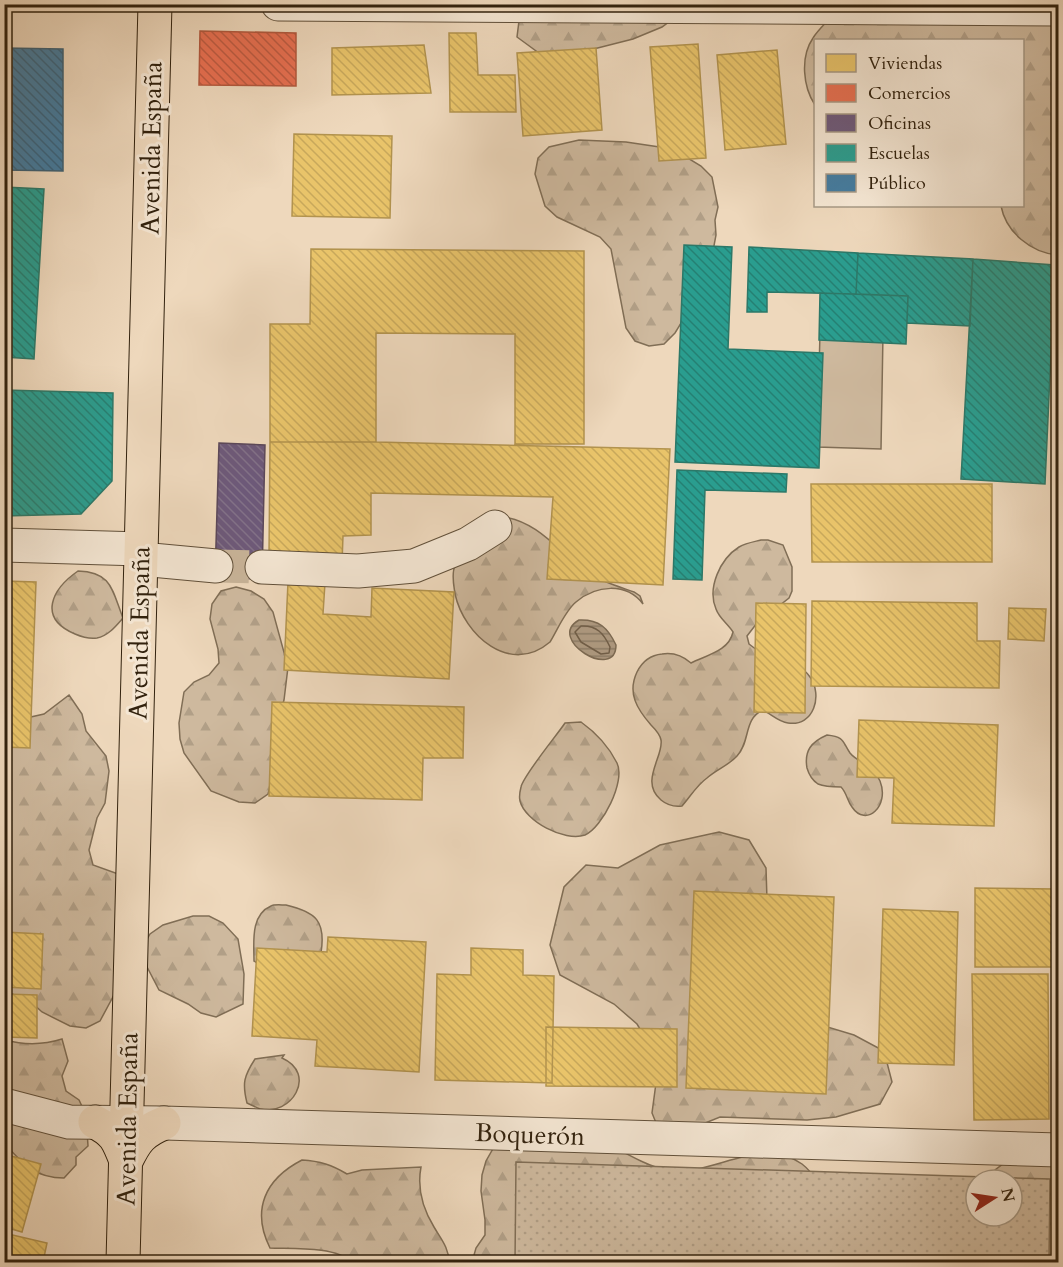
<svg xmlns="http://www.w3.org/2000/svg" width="1063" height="1267" font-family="Cardo,serif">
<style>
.forest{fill:url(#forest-firs);stroke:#806e56;stroke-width:1.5}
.park{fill:url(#park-dots);stroke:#806e56;stroke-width:1.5;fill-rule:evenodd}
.pitch{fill:#ceb99e;stroke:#806e56;stroke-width:1.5}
.water{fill:url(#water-rules);stroke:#7c6a53;stroke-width:1.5}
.homes{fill:url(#homes-back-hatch);stroke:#b2934e;stroke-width:1.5}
.shops{fill:url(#shops-back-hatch);stroke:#b1583d;stroke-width:1.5}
.offices{fill:url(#offices-back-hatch);stroke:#5b485a;stroke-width:1.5}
.schools{fill:url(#schools-back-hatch);stroke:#2c7868;stroke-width:1.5}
.public{fill:url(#public-back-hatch);stroke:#3f6072;stroke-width:1.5}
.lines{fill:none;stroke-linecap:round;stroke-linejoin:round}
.shore{stroke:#705e48;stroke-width:1.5}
.minor-tunnel{stroke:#c8b499;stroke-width:33;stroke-dasharray:33 16;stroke-linecap:butt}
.minor-casing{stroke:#61503a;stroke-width:35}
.major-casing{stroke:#32220e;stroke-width:35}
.minor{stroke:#f4e6d3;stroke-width:33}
.major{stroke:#eed8bc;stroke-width:33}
.labels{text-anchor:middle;stroke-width:6;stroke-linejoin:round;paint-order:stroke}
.street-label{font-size:26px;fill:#32220e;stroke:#f4e6d3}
</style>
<defs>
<pattern id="forest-firs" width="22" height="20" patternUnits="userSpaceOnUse" patternTransform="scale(1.5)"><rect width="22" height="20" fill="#ceb99e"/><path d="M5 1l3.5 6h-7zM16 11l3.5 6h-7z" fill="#b19f87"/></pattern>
<pattern id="park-dots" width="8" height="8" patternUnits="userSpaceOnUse" patternTransform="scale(1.5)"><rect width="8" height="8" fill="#ceb99e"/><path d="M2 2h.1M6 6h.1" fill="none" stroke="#b19f87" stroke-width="1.8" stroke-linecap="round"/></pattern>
<pattern id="water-rules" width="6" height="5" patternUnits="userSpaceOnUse" patternTransform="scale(1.5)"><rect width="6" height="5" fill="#ae9a81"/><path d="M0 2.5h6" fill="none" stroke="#8e7d68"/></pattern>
<pattern id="homes-back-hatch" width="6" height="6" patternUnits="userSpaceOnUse" patternTransform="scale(1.5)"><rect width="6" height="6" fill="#e9c46a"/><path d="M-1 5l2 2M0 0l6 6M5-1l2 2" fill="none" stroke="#c8a85b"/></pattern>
<pattern id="shops-back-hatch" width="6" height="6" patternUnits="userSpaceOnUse" patternTransform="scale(1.5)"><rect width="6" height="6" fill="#e76f51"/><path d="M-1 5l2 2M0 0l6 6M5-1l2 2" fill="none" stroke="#bc5b42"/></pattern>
<pattern id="offices-back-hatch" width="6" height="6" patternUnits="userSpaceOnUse" patternTransform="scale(1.5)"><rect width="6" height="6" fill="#6d597a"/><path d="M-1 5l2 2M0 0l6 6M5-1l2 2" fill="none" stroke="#827289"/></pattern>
<pattern id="schools-back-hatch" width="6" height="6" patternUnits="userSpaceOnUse" patternTransform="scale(1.5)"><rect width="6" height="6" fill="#2a9d8f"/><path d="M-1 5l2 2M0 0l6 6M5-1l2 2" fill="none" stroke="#258073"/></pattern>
<pattern id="public-back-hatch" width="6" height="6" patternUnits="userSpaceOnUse" patternTransform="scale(1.5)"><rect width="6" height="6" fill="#457b9d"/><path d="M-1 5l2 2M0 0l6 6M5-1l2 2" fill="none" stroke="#3a647e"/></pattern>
</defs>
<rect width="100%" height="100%" fill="#eed8bc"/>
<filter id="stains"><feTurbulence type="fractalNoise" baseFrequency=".00333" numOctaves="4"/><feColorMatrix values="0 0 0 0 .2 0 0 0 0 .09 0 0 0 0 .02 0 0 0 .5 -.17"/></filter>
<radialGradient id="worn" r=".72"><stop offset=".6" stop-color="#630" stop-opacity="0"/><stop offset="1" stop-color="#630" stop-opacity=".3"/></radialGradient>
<path class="forest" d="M521 5 686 9 662 27 633 39 574 54 543 56 517 37Z
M1058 5V255C1031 253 1006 232 1001 206H1022V40H816L815 105C803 87 800 57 813 38 818 30 826 23 832 16Z
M579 140 626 142 673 149 701 166 712 177 718 207 715 220 716 235 713 251 683 320 675 333 664 344 649 346 635 341 626 328 611 249 600 237 557 217 545 206 535 174 538 158 549 147Z
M504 517C540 522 561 555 590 574 603 582 620 587 634 592L640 596 643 604C626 582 596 585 576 602 565 611 558 629 550 642 510 676 464 635 455 594 454 586 451 574 455 566 458 558 495 525 504 517Z
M761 540H768L783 545 792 567V591L789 598 757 623 747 636 749 644C754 648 759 652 765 654 782 660 799 661 810 677 823 695 814 727 788 723 779 722 771 714 763 710 743 719 751 741 737 756 729 765 716 770 707 778 697 785 690 797 682 806 674 807 667 805 661 800 639 782 664 756 661 740 660 734 655 729 651 725 637 709 627 693 637 672 642 662 651 655 662 654 674 652 683 656 691 663 707 655 729 651 733 632 728 624 719 618 716 609 707 588 720 559 739 547 746 543 753 542 761 540Z
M78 571C112 572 112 590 123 618 116 626 108 636 97 638 90 639 82 637 75 634 37 618 52 589 78 571Z
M236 587 251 591 264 599 273 612 288 667 284 700 274 732 272 779 268 794 255 803 239 802 211 791 184 753 180 739 179 723 184 692 194 682 209 675 219 663 218 649 210 619 212 604 221 591Z
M69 695 82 714 86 731 106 756 109 771 105 803 97 818 89 850 93 865 121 875 115 993 100 1021 86 1028 70 1026 42 1012 31 1002 5 991 4 725 13 721 44 714Z
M581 722C595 732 609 747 617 763 626 781 602 828 585 835 564 842 525 821 520 801 519 797 520 791 521 787 523 776 557 735 565 723Z
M827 735C845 737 842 741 850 753 858 763 873 764 880 781 890 806 866 828 852 807 847 801 847 793 841 787 834 787 825 787 818 784 812 780 809 775 807 768 804 751 811 742 827 735Z
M719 832 749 840 766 868 767 900 824 1026 854 1035 884 1051 892 1082 880 1104 836 1117 807 1120 720 1117 663 1140 652 1113 656 1083 654 1052 637 1024 614 1004 560 975 550 945 564 887 586 865 618 868 660 845Z
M286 905C316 912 326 921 321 953L267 969 254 961C254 943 250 915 271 906 274 904 281 905 286 905Z
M193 916H209L223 923 238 939 244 974 243 1004 216 1017 201 1013 188 1004 159 990 145 963 142 948 150 934 163 925Z
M62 1039 68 1061 62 1076 66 1091 79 1100 86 1115 88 1146 76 1157V1165L64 1178C35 1178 23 1164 5 1144V1040C24 1045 43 1045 62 1039Z
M284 1055 282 1058C318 1074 291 1117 260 1109 256 1107 251 1105 247 1103 242 1083 244 1076 255 1059Z
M595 1137C616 1147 644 1166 667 1170 711 1178 760 1134 802 1164 810 1170 817 1180 823 1188L802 1262H472L476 1248 485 1235V1220L481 1191 482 1175 486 1161 494 1147Z
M1058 1150V1256H1042L1012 1216V1180H991L995 1170 1020 1151Z
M302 1160C320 1161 332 1165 347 1174L362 1170 421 1167C417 1188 423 1209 434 1227 441 1239 449 1248 449 1262H351C336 1246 291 1249 270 1248 251 1210 265 1179 302 1160Z"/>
<path class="park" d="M516 1162 1050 1179 1049 1262H515ZM976 1180H1012V1216H976Z"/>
<path class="pitch" d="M820 333 883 334 881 449 817 447Z"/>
<path class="water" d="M579 620C599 619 608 628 616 645 616 682 545 639 579 620Z"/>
<path class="homes" d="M449 33H476L478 75H515L516 112H450Z
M698 44 706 158 659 161 650 47Z
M424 45 431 93 332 95V48Z
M596 48 602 130 523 136 517 53Z
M777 50 786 144 725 150 717 55Z
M294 134 392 136 390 218 292 216Z
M311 249 584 251V444H515V334L376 333V442H270V324H310Z
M270 442H376L670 449 663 585 547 579 553 497 371 493V535L343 536 342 563 269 555Z
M811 484H992V562H812Z
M4 581 36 582 30 748 4 747Z
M288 582 325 583 323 614 371 617 372 588 454 592 449 679 284 670Z
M812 601 977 603V641H1000L999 688 811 686Z
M756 603 806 604 805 713 754 712Z
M1009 608 1046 609 1044 641 1008 639Z
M272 702 464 707 463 758H423L422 800 269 796Z
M859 720 998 725 994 826 892 823 894 778 857 777Z
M975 888 1055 889V967H975Z
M694 891 834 897 826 1094 686 1088Z
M883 909 958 912 954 1065 878 1063Z
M4 932 43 934 41 989 4 987Z
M328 937 426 942 419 1072 315 1066 317 1040 252 1036 257 948 327 952Z
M471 948 523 950V975L554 976 552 1083 435 1080 437 974 471 975Z
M972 974H1048L1049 1119 974 1120Z
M4 994 37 995V1038L4 1037Z
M546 1027 677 1029V1087L546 1086Z
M4 1154 41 1164 22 1232 4 1227Z
M4 1233 47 1243 43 1262H4Z"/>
<path class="shops" d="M200 31 296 33V86L199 85Z"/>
<path class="offices" d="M219 443 265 445 262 579 215 578Z"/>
<path class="schools" d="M4 187 44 189 34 359 4 357Z
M684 245 732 247 728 349 823 353 819 468 675 462Z
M749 247 858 253 856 294 767 292V312H747Z
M858 253 973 259 970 326 907 323 908 296 856 294Z
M973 259 1055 265 1045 484 961 479Z
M820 293 908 296 906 344 819 340Z
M4 390 113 393 112 481 81 514 4 516Z
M677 470 787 474 786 492 705 490 702 580 673 579Z"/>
<path class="public" d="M4 48 63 49V171L4 170Z"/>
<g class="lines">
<path class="shore" d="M581 626C597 625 604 634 610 647L609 653 601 654 581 642 575 632Z"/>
<path class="minor-tunnel" d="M216 566 262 567"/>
<defs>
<path id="minor" d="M278 4 1058 9
M4 545 141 549
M141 559 216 566
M262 567 358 571 414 566 468 544 495 527
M4 1105 69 1122 164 1123 1058 1150"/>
<path id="major" d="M95 1122C115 1132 118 1140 126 1161
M126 1161C136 1140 142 1132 164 1123
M123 1262 155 4"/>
</defs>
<use href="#minor" class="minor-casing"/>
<use href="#major" class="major-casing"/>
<use href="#minor" class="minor"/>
<use href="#major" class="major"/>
</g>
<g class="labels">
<g class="street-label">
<text transform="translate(151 148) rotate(-89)" y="9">Avenida España</text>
<text transform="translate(139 633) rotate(-89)" y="9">Avenida España</text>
<text transform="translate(127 1119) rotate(-89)" y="9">Avenida España</text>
<text transform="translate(530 1134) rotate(2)" y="9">Boquerón</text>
</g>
</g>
<rect width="1063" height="1267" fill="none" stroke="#eed8bc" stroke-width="24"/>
<rect x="6" y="6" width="1051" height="1255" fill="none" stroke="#32220e" stroke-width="3"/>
<rect x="12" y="12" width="1039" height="1243" fill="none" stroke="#32220e" stroke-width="1.5"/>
<rect x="814" y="39" width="210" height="168" fill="#f4e6d3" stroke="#a69884" stroke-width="1.5"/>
<rect x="826" y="54" width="30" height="18" fill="#e9c46a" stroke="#a69884" stroke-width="1.5"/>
<text x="868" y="69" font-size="18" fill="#32220e">Viviendas</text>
<rect x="826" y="84" width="30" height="18" fill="#e76f51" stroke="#a69884" stroke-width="1.5"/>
<text x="868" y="99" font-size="18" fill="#32220e">Comercios</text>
<rect x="826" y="114" width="30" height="18" fill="#6d597a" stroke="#a69884" stroke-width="1.5"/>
<text x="868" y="129" font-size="18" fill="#32220e">Oficinas</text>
<rect x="826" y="144" width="30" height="18" fill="#2a9d8f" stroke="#a69884" stroke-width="1.5"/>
<text x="868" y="159" font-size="18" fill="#32220e">Escuelas</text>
<rect x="826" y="174" width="30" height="18" fill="#457b9d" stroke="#a69884" stroke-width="1.5"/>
<text x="868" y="189" font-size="18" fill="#32220e">Público</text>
<g transform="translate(994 1198) rotate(78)"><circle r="28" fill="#f4e6d3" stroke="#a69884" stroke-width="1.5"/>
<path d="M0-4.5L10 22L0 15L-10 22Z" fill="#8f2418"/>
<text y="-9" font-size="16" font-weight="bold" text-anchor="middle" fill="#32220e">N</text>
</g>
<rect width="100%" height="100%" filter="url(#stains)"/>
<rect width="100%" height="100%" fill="url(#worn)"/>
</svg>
